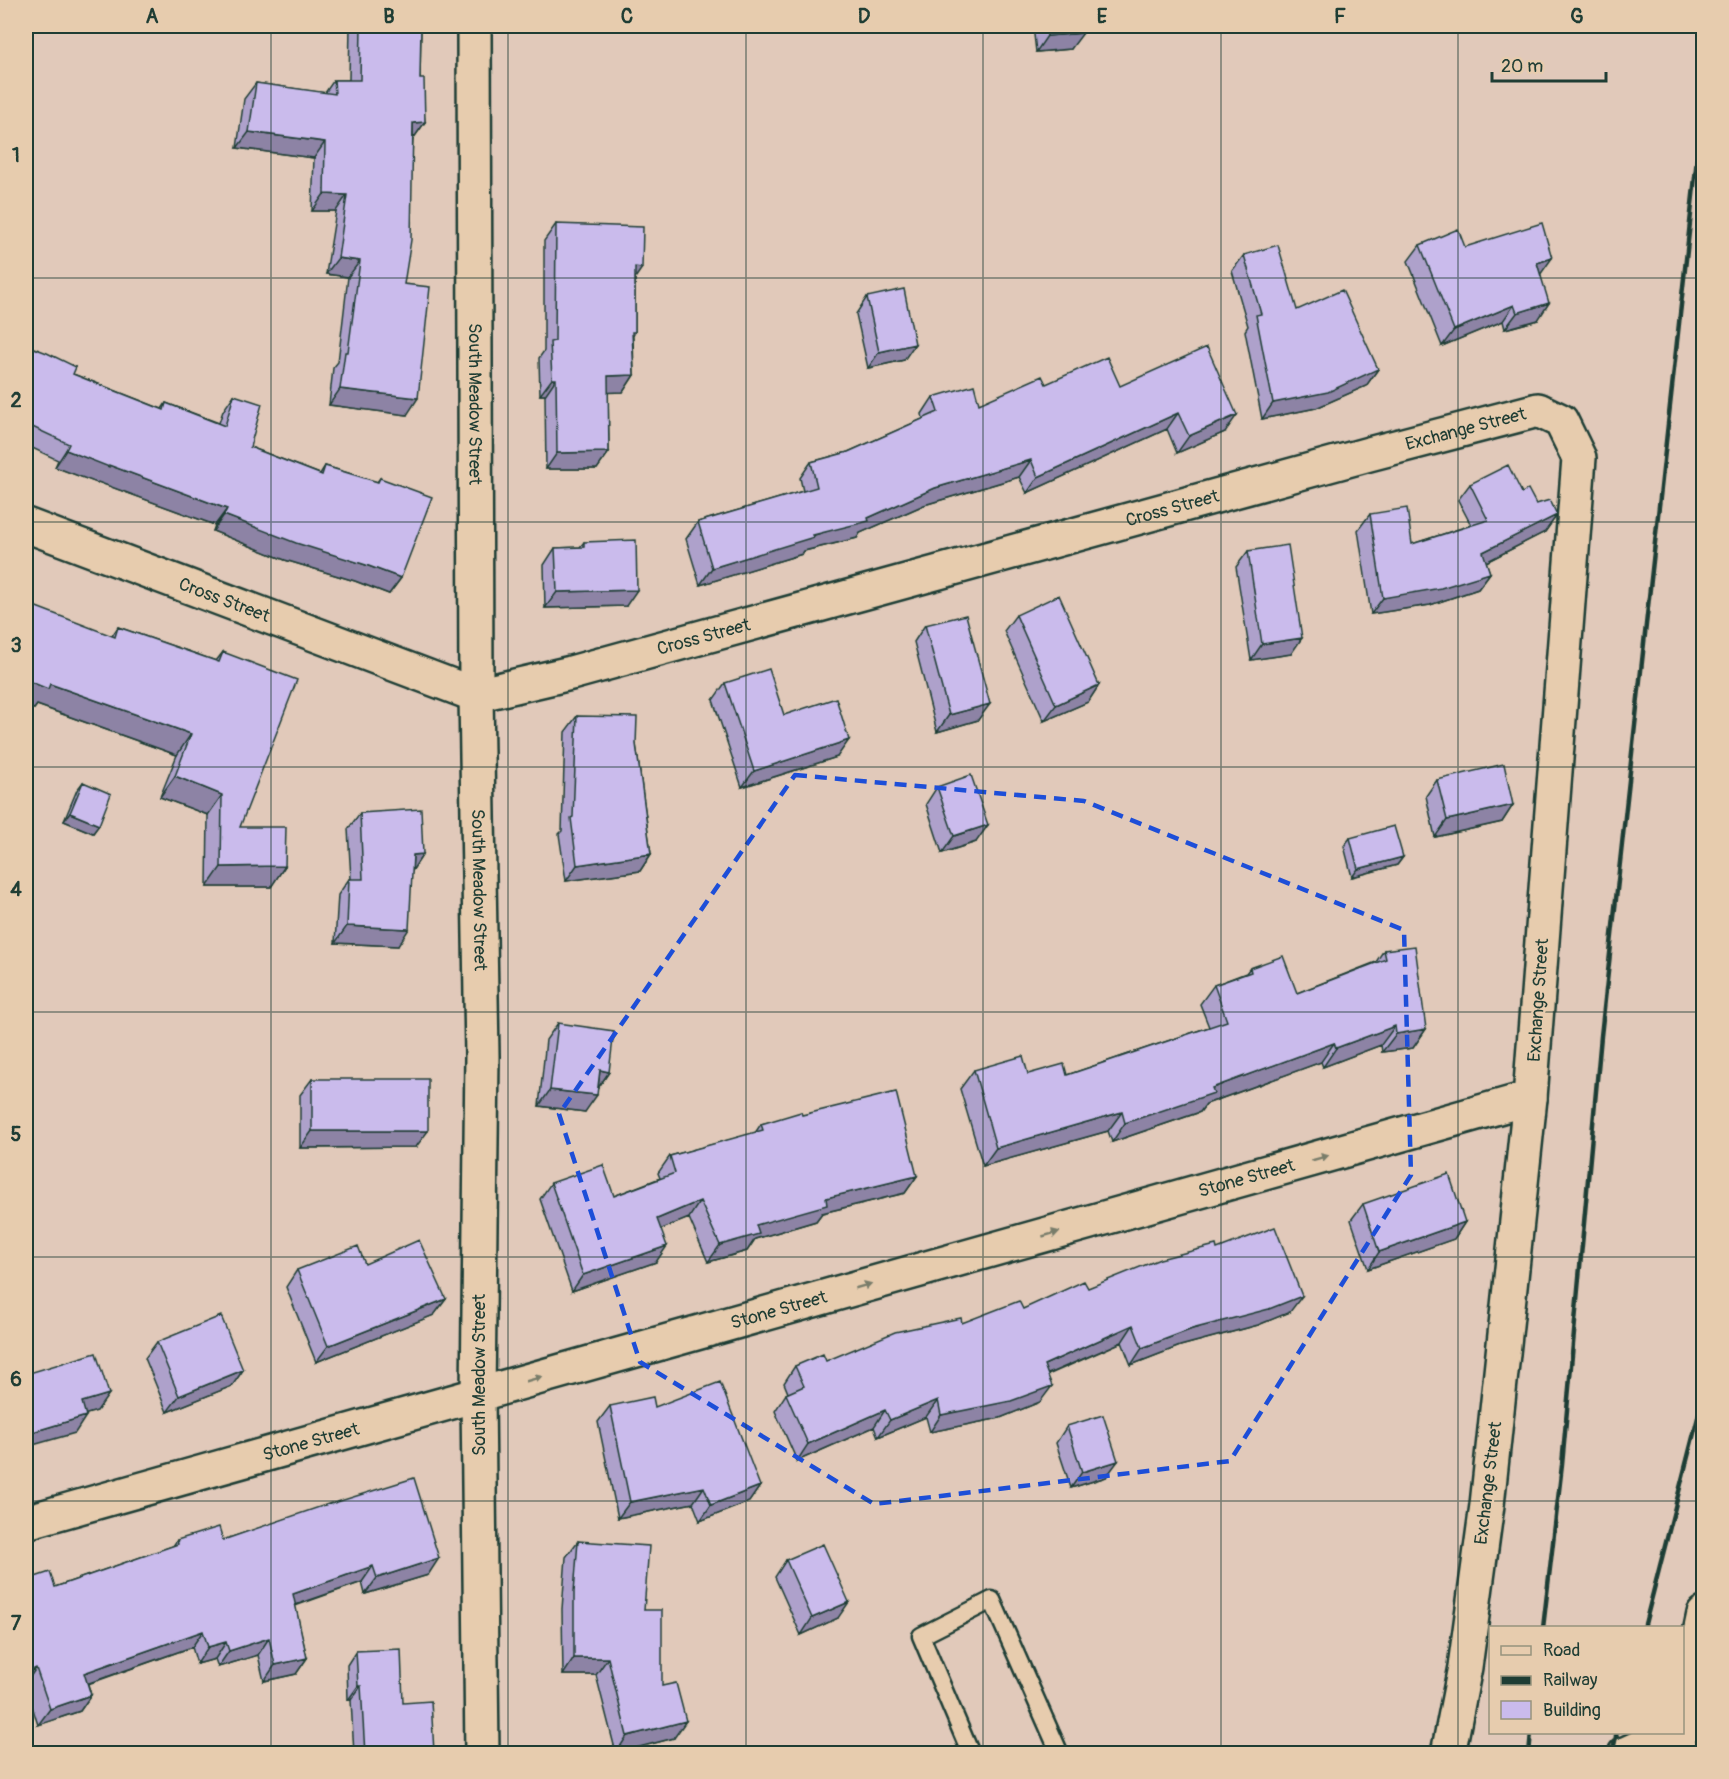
<svg xmlns="http://www.w3.org/2000/svg" width="1729" height="1779" font-family="Pangolin,sans-serif">
<style>
.lines{fill:none;stroke-linecap:round;stroke-linejoin:round}
.lane-casing{stroke:#1f3d34;stroke-width:21}
.street-casing{stroke:#1f3d34;stroke-width:38}
.highway-casing{stroke:#1f3d34;stroke-width:38}
.lane{stroke:#e7ccae;stroke-width:16}
.street{stroke:#e7ccae;stroke-width:33}
.highway{stroke:#e7ccae;stroke-width:33}
.rail{stroke:#1f3d34;stroke-width:4.5}
.wall{fill:#aea1cb;stroke:#1f3d34;stroke-width:1.5}
.shaded-wall{fill:#8d83a5;stroke:#1f3d34;stroke-width:1.5}
.building{fill:#cabbec;stroke:#1f3d34;stroke-width:1.5}
.oneway{fill:#797d6b}
.marked{fill:none;stroke:#1d4ed8;stroke-width:4.5;stroke-dasharray:12 8;stroke-linejoin:round}
.grid{fill:none;stroke:#1f3d34;stroke-width:1.5;stroke-opacity:0.55}
.labels{text-anchor:middle;stroke-width:4.5;stroke-linejoin:round;paint-order:stroke}
.street-label{font-size:18px;fill:#1f3d34;stroke:#e7ccae}
.neatline{fill:none;stroke:#1f3d34;stroke-width:2}
.grid-label{font-size:20px;text-anchor:middle;font-weight:bold;fill:#1f3d34}
</style>
<rect width="100%" height="100%" fill="#e1c9ba"/>
<filter id="ink" filterUnits="userSpaceOnUse"><feTurbulence type="fractalNoise" baseFrequency=".0167" numOctaves="2"/><feDisplacementMap in="SourceGraphic" scale="12" xChannelSelector="R" yChannelSelector="G"/><feConvolveMatrix kernelMatrix="1 2 1 2 8 2 1 2 1" color-interpolation-filters="sRGB"/></filter>
<g filter="url(#ink)">
<g class="lines">
<defs>
<path id="lane" d="M971 1754 921 1636 992 1600 1060 1754"/>
<g id="street">
<path id="s1" d="M474 26 476 695 482 1056 478 1395 482 1754"/>
<path id="s2" d="M26 525 476 695 571 673 1369 454 1538 410 1561 421 1579 458 1530 1098 1487 1505 1465 1667 1448 1754"/>
<path id="s3" d="M26 1522 1530 1098"/>
<path d="M1682 1719 1704 1614"/>
<path d="M1675 1754 1680 1732"/>
</g>
<path id="highway" d="M1682 1728 1704 1719
M1625 1754 1673 1732"/>
</defs>
<use href="#lane" class="lane-casing"/>
<use href="#street" class="street-casing"/>
<use href="#highway" class="highway-casing"/>
<use href="#lane" class="lane"/>
<use href="#street" class="street"/>
<use href="#highway" class="highway"/>
<path class="rail" d="M1543 1628 1562 1465 1601 1036 1704 95
M1644 1628 1704 1394
M1529 1754 1531 1732
M1612 1754 1617 1732"/>
</g>
<path class="wall" d="M350 26H421L420 79 425 122 413 139 404 284 407 415 329 405 333 368 338 362 348 277 326 274 336 211H312L314 158 237 148 244 99 256 83 325 93 334 80H349Z
M1033 26H1082L1071 49 1036 52Z
M556 224 635 277V332L633 336 634 375 623 392H608L609 452 597 469H546L545 395H540L539 358 544 351V241Z
M1420 245 1465 247 1541 275 1538 320 1505 329 1503 321 1442 346 1408 261Z
M1244 255 1297 310 1378 369 1366 386 1316 408 1262 419 1245 331 1248 326 1232 271Z
M867 297 904 360 868 368 856 314Z
M26 345 73 374 162 409 166 403 219 423 223 411 234 395 250 447 320 474 325 466 377 482 380 478 401 578 389 594 355 581 285 560 213 531 215 525 98 482 97 483 55 467 58 460 26 445Z
M1046 384 1120 386 1225 432 1177 453 1167 429 1027 493 1019 477 924 505 860 533 857 538 804 551 802 554 700 585 686 539 698 522 803 491 800 478 811 462 848 452 923 419 922 414 933 397 979 404Z
M1470 484 1522 493 1536 504 1557 515 1545 532 1486 562 1490 573 1478 589 1430 605 1371 614 1358 530 1370 514 1412 544 1471 525 1458 500Z
M584 542 626 606 545 608 544 565 555 548 580 547Z
M1248 551 1291 654 1251 660 1236 567Z
M1016 615 1099 685 1088 702 1044 721 1004 631Z
M925 625 978 720 937 732 914 642Z
M118 627 216 661 223 652 240 827 285 866 271 887H207L208 815 160 797 177 755 37 705 34 709 26 706 112 636Z
M725 683 784 715 837 757 742 787 713 700Z
M577 716 636 744 651 854 640 871 566 881 559 834 562 831 565 732Z
M1437 780 1513 805 1502 822 1435 837 1426 796Z
M83 782 99 825 93 833 64 821 77 790Z
M937 787 976 842 942 853 926 804Z
M360 813 423 854 412 871 398 946 335 943 338 895 349 879H351L348 829Z
M1350 838 1403 857 1397 865 1352 877 1344 846Z
M1384 950 1426 1029 1413 1048 1382 1052 1381 1045 1323 1067 1321 1062 1206 1104 1200 1112 1112 1142 1108 1131 983 1166 960 1089 974 1070 1028 1074 1067 1075 1209 1027 1200 1004 1214 985 1246 973 1250 968 1297 993 1376 962Z
M558 1023 609 1072 598 1088 585 1112 539 1106 546 1040Z
M312 1079 416 1147 300 1148V1095Z
M802 1115 917 1176 905 1193 822 1213 816 1221 755 1239 747 1251 708 1262 689 1218 661 1229 656 1262 572 1291 540 1199 551 1183 614 1196 660 1178 658 1173 670 1156 755 1133 761 1124Z
M1363 1204 1465 1222 1454 1239 1368 1269 1351 1220Z
M1217 1249 1290 1312 1258 1325 1180 1346 1131 1365 1122 1342 1048 1375 1040 1402 1000 1418 930 1432 926 1417 878 1437 874 1427 797 1461 775 1411 786 1394 788 1393 784 1383 795 1366 826 1361 962 1323 1023 1309Z
M365 1264 446 1299 434 1315 316 1362 286 1287 297 1270Z
M157 1342 243 1370 232 1386 167 1412 145 1358Z
M610 1406 655 1407 760 1486 749 1502 700 1521 693 1503 618 1518 598 1422Z
M1067 1426 1106 1477 1071 1488 1056 1443Z
M331 1504 428 1575 365 1594 362 1582 295 1606 307 1658 296 1674 264 1681 258 1655 218 1667 215 1659 197 1664 192 1647 88 1684 91 1695 80 1711 38 1725 26 1687V1580L55 1587 173 1546 177 1540H223Z
M578 1541 644 1610 674 1738 616 1753 596 1675H563L562 1609 566 1557Z
M786 1560 838 1618 801 1635 775 1577Z
M356 1651 403 1703 434 1752 433 1754H354L351 1700H348L347 1665Z"/>
<path class="shaded-wall" d="M1083 33 1071 49 1036 52 1047 36Z
M425 122 413 139V123Z
M249 132 325 142 314 158 237 148Z
M324 194 347 195 336 211H312Z
M338 258 360 261 348 277 326 274Z
M1552 258 1540 275 1537 263Z
M635 267 642 268 631 284Z
M1549 303 1538 320 1505 329 1517 313Z
M1514 305 1503 321 1442 346 1454 330Z
M915 344 904 360 868 368 879 352Z
M1378 369 1366 386 1316 408 1262 419 1273 403Z
M634 375 623 392 596 393 608 376Z
M552 379H556L545 395H540Z
M340 389 418 398 407 415 329 405Z
M1178 413 1167 429 1027 493 1038 477Z
M1237 415 1225 432 1177 453 1189 436Z
M66 450 109 465 227 509 215 525 98 482 97 483 55 467Z
M609 452 597 469H546L557 453Z
M1031 460 1019 477 924 505 860 533 857 538 804 551 802 554 700 585 712 568 868 518 935 488Z
M224 515 366 565 401 578 389 594 355 581 285 560 213 531Z
M1557 515 1545 532 1472 569 1483 552Z
M1490 573 1478 589 1430 605 1371 614 1383 598Z
M637 590 626 606 545 608 557 592Z
M1302 638 1291 654 1251 660 1262 644Z
M26 680 50 684 191 734 177 755 37 705 34 709 26 706Z
M1099 685 1088 702 1044 721 1056 705Z
M990 704 978 720 937 732 949 715Z
M849 740 837 757 742 787 754 771Z
M175 776 222 795 208 815 160 797Z
M1513 805 1502 822 1435 837 1447 820Z
M70 813 99 825 93 833 64 821Z
M988 825 976 842 942 853 954 836Z
M423 854 412 871 413 855Z
M651 854 640 871 566 881 577 865Z
M1403 857 1397 865 1352 877 1358 869Z
M285 866 271 887H207L221 867Z
M347 926 409 929 398 946 335 943Z
M1395 1026 1381 1045 1323 1067 1336 1048Z
M1426 1029 1413 1048 1382 1052 1396 1034Z
M1334 1043 1321 1062 1206 1104 1200 1112 1112 1142 1125 1123 1212 1088Z
M600 1070 609 1072 598 1088Z
M550 1090 597 1095 585 1112 539 1106Z
M1122 1112 1108 1131 983 1166 996 1148Z
M312 1131H428L416 1147 300 1148Z
M917 1176 905 1193 822 1213 816 1221 755 1239 747 1251 708 1262 720 1245 756 1225 826 1198Z
M700 1201 689 1218 645 1236 657 1219Z
M1465 1222 1454 1239 1368 1269 1379 1252Z
M667 1246 656 1262 572 1291 583 1275Z
M1302 1296 1290 1312 1258 1325 1180 1346 1131 1365 1142 1348 1192 1329Z
M446 1299 434 1315 316 1362 328 1346Z
M1133 1325 1122 1342 1032 1381 1044 1365Z
M243 1370 232 1386 167 1412 179 1396Z
M1052 1386 1040 1402 1000 1418 930 1432 941 1415Z
M109 1394 97 1411 70 1419 82 1402Z
M938 1400 926 1417 878 1437 890 1420Z
M885 1410 874 1427 797 1461 808 1444Z
M86 1416 75 1433 26 1447V1434Z
M1118 1461 1106 1477 1071 1488 1082 1472Z
M760 1486 749 1502 700 1521 711 1505Z
M704 1487 693 1503 618 1518 630 1502Z
M439 1558 428 1575 365 1594 377 1578Z
M373 1566 362 1582 281 1610 293 1594Z
M849 1602 838 1618 801 1635 812 1618Z
M203 1631 192 1647 72 1689 84 1673Z
M269 1638 258 1655 218 1667 229 1651Z
M226 1642 215 1659 197 1664 208 1647Z
M307 1658 296 1674 264 1681 275 1665Z
M574 1658H608L596 1675H563Z
M36 1668 26 1683V1673Z
M358 1686H361L351 1700H348Z
M91 1695 80 1711 38 1725 50 1709Z
M686 1721 674 1738 616 1753 627 1736Z"/>
<path class="building" d="M361 26H421L420 79H424L425 122 413 123 411 240 404 284 430 287 418 398 340 389 345 352H348L360 261 338 258 347 195 324 194 325 142 249 132 256 83 335 94 334 80H360Z
M1046 26H1082L1083 33 1047 36Z
M1542 223 1552 258 1537 263 1549 303 1517 313 1514 305 1454 330 1420 245 1458 229 1465 247Z
M556 224 643 227 642 268 635 267V332H632L634 375 608 376 609 452 557 453 556 379H552L550 342 555 341Z
M1278 245 1297 310 1342 290 1378 369 1328 392 1273 403 1256 315 1261 314 1244 255Z
M904 289 915 344 879 352 867 297Z
M26 345 47 353 76 367 73 374 164 410 166 403 225 426 234 395 262 404 250 447 322 475 325 466 378 482 380 478 432 497 401 578 366 565 296 543 224 515 227 509 109 465V467L66 450 69 444 26 424Z
M1207 347 1237 415 1189 436 1178 413 1038 477 1031 460 935 488 868 518 869 521 813 535 814 537 712 568 698 522 817 487 811 462 848 452 938 412 933 397 974 385 979 404 1042 376 1046 384 1107 357 1120 386Z
M1508 465 1522 493 1528 489 1536 504 1550 500 1557 515 1483 552 1490 573 1441 588 1383 598 1370 514 1407 508 1412 544 1488 520 1470 484Z
M636 540 637 590 557 592 555 548 584 547V542Z
M1288 545 1302 638 1262 644 1248 551Z
M1059 595 1099 685 1056 705 1016 615Z
M26 603 115 637 118 627 219 662 223 652 297 680 240 827H286L285 866 221 867 222 795 175 776 191 734 50 684 48 689 26 680Z
M966 615 990 704 949 715 925 625Z
M769 669 784 715 836 698 849 740 754 771 725 683Z
M577 716 637 717 636 744 651 854 577 865 571 818 573 817Z
M1504 764 1513 805 1447 820 1437 780Z
M971 775 988 825 954 836 937 787Z
M83 782 111 794 99 825 70 813Z
M421 809 423 854 413 855 409 929 347 926 349 879H363L360 813Z
M1394 826 1403 857 1358 869 1350 838Z
M1415 946 1426 1029 1396 1034 1395 1026 1336 1048 1334 1043 1212 1088 1214 1093 1125 1123 1122 1112 996 1148 974 1070 1023 1056 1028 1074 1064 1064 1067 1075 1227 1021 1214 985 1251 972 1250 968 1283 956 1297 993 1386 959 1384 950Z
M558 1023 614 1031 609 1072 600 1070 597 1095 550 1090Z
M312 1079H428V1131H312Z
M896 1092 917 1176 826 1198 827 1205 756 1225 759 1234 720 1245 700 1201 657 1219 667 1246 583 1275 551 1183 603 1165 614 1196 675 1173 670 1156 763 1130 761 1124 801 1112 802 1115Z
M1449 1174 1465 1222 1379 1252 1363 1204Z
M1275 1227 1302 1296 1269 1309 1192 1329 1142 1348 1133 1325 1044 1365 1052 1386 1011 1401 941 1415 938 1400 890 1420 885 1410 808 1444 786 1394 804 1386 795 1366 823 1354 826 1361 895 1332 961 1318 962 1323 1019 1301 1023 1309 1084 1281 1088 1288 1160 1259 1216 1245 1217 1249Z
M419 1240 446 1299 328 1346 297 1270 358 1246 365 1264Z
M221 1316 243 1370 179 1396 157 1342Z
M96 1353 109 1394 82 1402 86 1416 26 1434V1374Z
M720 1382 760 1486 711 1505 704 1487 630 1502 610 1406 653 1397 655 1407Z
M1103 1415 1118 1461 1082 1472 1067 1426Z
M414 1478 439 1558 377 1578 373 1566 293 1594 307 1658 275 1665 269 1638 229 1651 226 1642 208 1647 203 1631 84 1673 91 1695 50 1709 36 1668 26 1673V1580L50 1572 55 1587 178 1544 177 1540 219 1527 223 1540 331 1503V1504Z
M578 1541 649 1546 644 1610H662V1686L676 1683 686 1721 627 1736 608 1658H574V1592Z
M823 1544 849 1602 812 1618 786 1560Z
M401 1649 403 1703 431 1701 434 1752 413 1754H365L361 1686H358L356 1651Z"/>
<defs><path id="oneway-solid" d="M-6-.8H1V-3.2L6.5 0L1 3.2V.8H-6Z" transform="scale(1.5)"/></defs>
<g class="oneway">
<use href="#oneway-solid" transform="translate(1320 1158) rotate(-16)"/>
<use href="#oneway-solid" transform="translate(1051 1234) rotate(-16)"/>
<use href="#oneway-solid" transform="translate(863 1286) rotate(-16)"/>
<use href="#oneway-solid" transform="translate(534 1379) rotate(-16)"/>
</g>
</g>
<path class="marked" d="M795 775 1084 801 1404 930 1411 1175 1230 1461 874 1504 640 1362 559 1114Z"/>
<path class="grid" d="M271 26V1754M508 26V1754M746 26V1754M983 26V1754M1221 26V1754M1458 26V1754M26 278H1704M26 522H1704M26 767H1704M26 1012H1704M26 1257H1704M26 1501H1704"/>
<g class="labels">
<g class="street-label">
<text dy="6" stroke="none"><textPath href="#s1" startOffset="378">South Meadow Street</textPath></text>
<text dy="6" stroke="none"><textPath href="#s2" startOffset="1506">Exchange Street</textPath></text>
<text dy="6" stroke="none"><textPath href="#s2" startOffset="1202">Cross Street</textPath></text>
<text dy="6" stroke="none"><textPath href="#s2" startOffset="212">Cross Street</textPath></text>
<text dy="6" stroke="none"><textPath href="#s2" startOffset="716">Cross Street</textPath></text>
<text dy="6" stroke="none"><textPath href="#s1" startOffset="864">South Meadow Street</textPath></text>
<text transform="translate(1538 1000) rotate(-86)" y="6">Exchange Street</text>
<text dy="6" stroke="none"><textPath href="#s3" startOffset="1268">Stone Street</textPath></text>
<text dy="6" stroke="none"><textPath href="#s3" startOffset="782">Stone Street</textPath></text>
<text transform="translate(479 1375) rotate(-90)" y="6">South Meadow Street</text>
<text dy="6" stroke="none"><textPath href="#s3" startOffset="296">Stone Street</textPath></text>
<text transform="translate(1488 1483) rotate(-83)" y="6">Exchange Street</text>
</g>
</g>
<rect width="1729" height="1779" fill="none" stroke="#e7ccae" stroke-width="66"/>
<rect x="1489" y="1626" width="195" height="108" fill="#e7ccae" stroke="#97937d" stroke-width="1.5"/>
<rect x="1501" y="1646" width="30" height="9" fill="#e7ccae" stroke="#97937d" stroke-width="1.5"/>
<text x="1543" y="1656" font-size="18" fill="#1f3d34">Road</text>
<rect x="1501" y="1676" width="30" height="9" fill="#1f3d34" stroke="#97937d" stroke-width="1.5"/>
<text x="1543" y="1686" font-size="18" fill="#1f3d34">Railway</text>
<rect x="1501" y="1701" width="30" height="18" fill="#cabbec" stroke="#97937d" stroke-width="1.5"/>
<text x="1543" y="1716" font-size="18" fill="#1f3d34">Building</text>
<path d="M1492 72v9h114v-9" fill="none" stroke="#1f3d34" stroke-width="3"/>
<text x="1501" y="72" font-size="18" fill="#1f3d34" stroke="#e7ccae" stroke-width="4.5" paint-order="stroke">20 m</text>
<rect x="33" y="33" width="1663" height="1713" class="neatline"/>
<g class="grid-label">
<text x="152" y="23">A</text>
<text x="389" y="23">B</text>
<text x="627" y="23">C</text>
<text x="864" y="23">D</text>
<text x="1102" y="23">E</text>
<text x="1340" y="23">F</text>
<text x="1577" y="23">G</text>
<text x="16" y="162">1</text>
<text x="16" y="407">2</text>
<text x="16" y="652">3</text>
<text x="16" y="896">4</text>
<text x="16" y="1141">5</text>
<text x="16" y="1386">6</text>
<text x="16" y="1630">7</text>
</g>
</svg>
